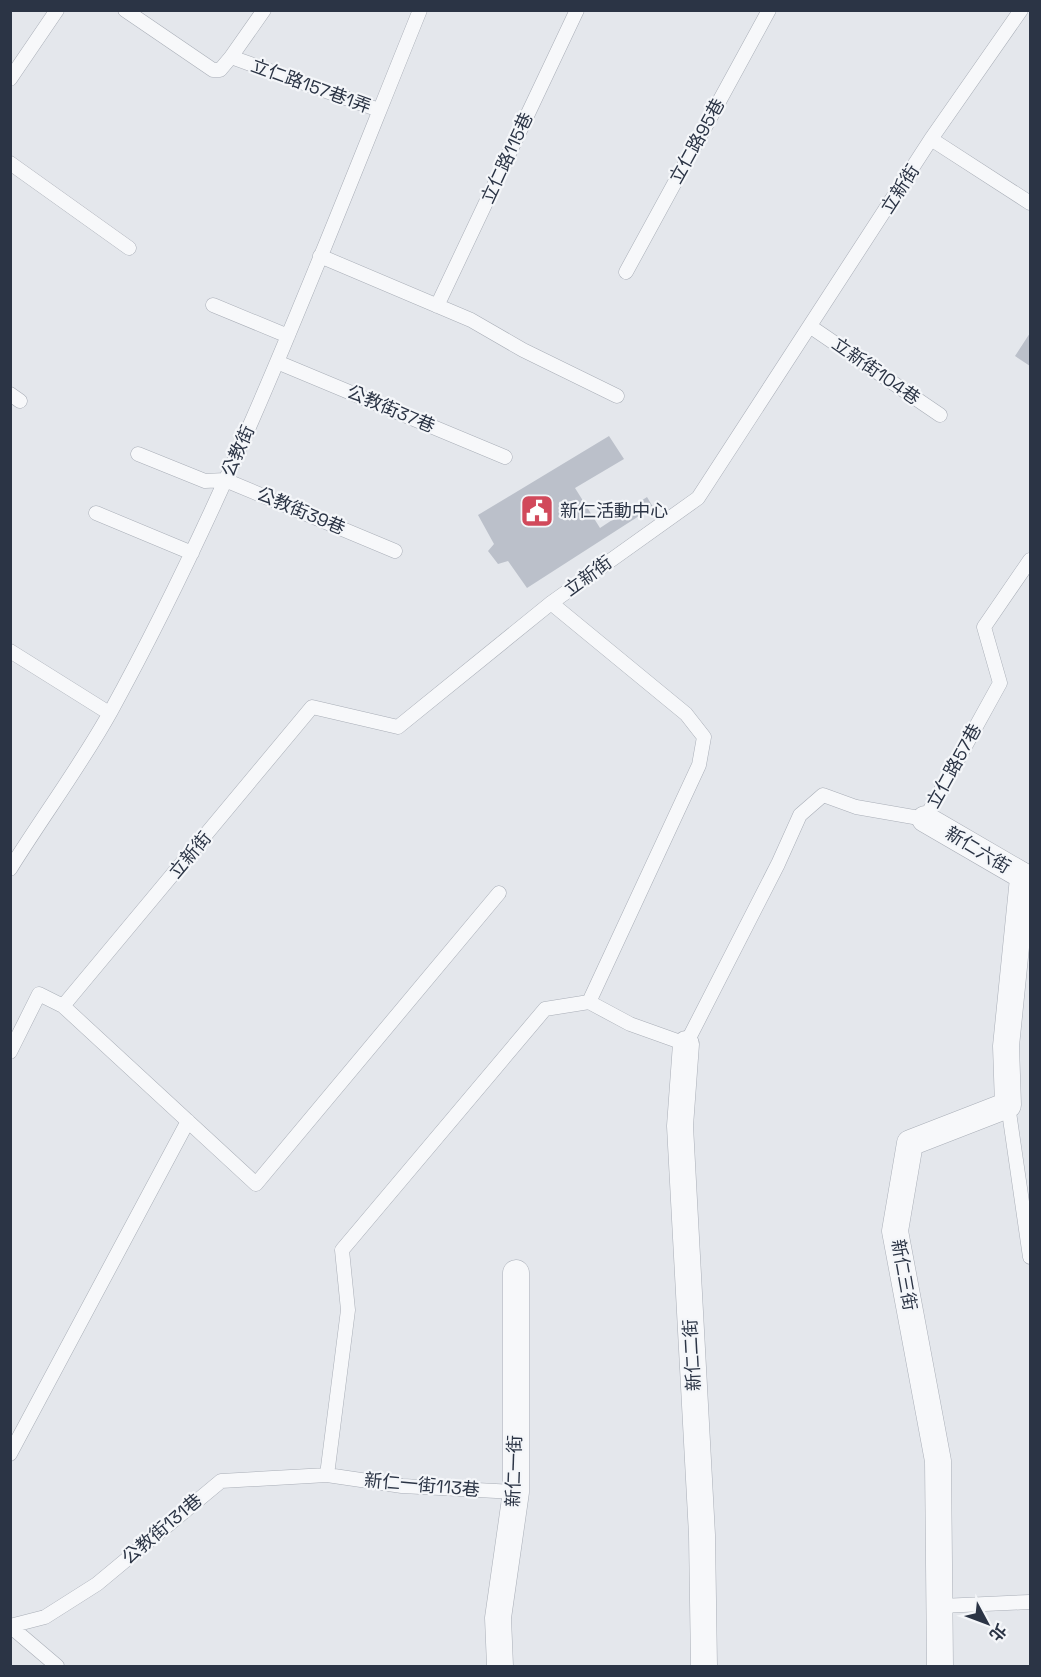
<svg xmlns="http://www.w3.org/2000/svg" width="1041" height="1677" font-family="'Space Grotesk','Noto Sans TC',sans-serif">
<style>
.building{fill:#bbc0ca}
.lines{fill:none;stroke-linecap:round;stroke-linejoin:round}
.service-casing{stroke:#a9aeb7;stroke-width:15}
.minor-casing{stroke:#a9aeb7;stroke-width:27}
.service{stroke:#f7f8fa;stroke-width:14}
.minor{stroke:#f7f8fa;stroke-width:26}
.labels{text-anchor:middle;stroke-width:4.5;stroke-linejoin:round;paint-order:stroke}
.street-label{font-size:18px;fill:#2b3445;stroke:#f4f6f9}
.poi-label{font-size:18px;fill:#2b3445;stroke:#f4f6f9;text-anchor:start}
</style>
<rect width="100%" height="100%" fill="#e4e7ec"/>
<path class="building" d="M1030 333V366L1015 356Z
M609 436 624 459 575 488 600 528 647 497 653 507 527 588 508 561 498 564 488 551 494 544 478 515Z"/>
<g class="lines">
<defs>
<path id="service" d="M125 10 213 70H220L231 57 379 110
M231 57 264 10
M10 79 57 10
M931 139 1030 203
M10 163 129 248
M320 256 471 320 523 350 617 396
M626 272 769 10
M213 305 288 336
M437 306 577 10
M811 327 940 415
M277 362 505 457
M10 394 20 401
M138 454 205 481 225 480 395 551
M96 513 192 553
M551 603 686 714 704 737 699 765 589 1002 630 1024 686 1044 778 864 800 815 823 795 856 807 925 819 1000 683 984 627 1030 560
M10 651 109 713
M10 869C43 816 81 765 111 711 234 487 324 247 420 10
M63 1006 312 707 398 727 551 603 698 498 931 139 1021 10
M10 1052 39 994 63 1006 256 1184 499 893
M1008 1105 1030 1257
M10 1454 188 1121
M327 1475 348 1310 342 1250 545 1009 589 1002
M941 1606 1030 1602
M10 1626 45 1617 97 1584 221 1481 327 1475 402 1486 516 1492
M10 1626 57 1666"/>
<path id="minor" d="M925 819 1030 880
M686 1044 680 1126 702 1535 704 1666
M500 1666 498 1618 516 1492V1273
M940 1666 938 1461 895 1231 910 1143 1008 1105 1006 1046 1023 878"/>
</defs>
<use href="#service" class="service-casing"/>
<use href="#minor" class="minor-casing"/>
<use href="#service" class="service"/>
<use href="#minor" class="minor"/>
</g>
<defs>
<symbol id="civic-square" viewBox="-11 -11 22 22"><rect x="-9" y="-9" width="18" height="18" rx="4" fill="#d1495b" stroke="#f4f6f9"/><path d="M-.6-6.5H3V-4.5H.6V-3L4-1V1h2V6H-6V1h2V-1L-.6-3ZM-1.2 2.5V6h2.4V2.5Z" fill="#fff"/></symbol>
</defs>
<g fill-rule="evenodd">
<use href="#civic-square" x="518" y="492" width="38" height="38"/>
</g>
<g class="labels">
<g class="street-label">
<text transform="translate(311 86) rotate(20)" y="6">立仁路157巷1弄</text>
<text transform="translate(697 141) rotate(-61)" y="6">立仁路95巷</text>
<text transform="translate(507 158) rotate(-65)" y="6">立仁路115巷</text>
<text transform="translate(900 189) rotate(-57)" y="6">立新街</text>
<text transform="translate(876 371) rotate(35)" y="6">立新街104巷</text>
<text transform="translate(391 409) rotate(23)" y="6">公教街37巷</text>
<text transform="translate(238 451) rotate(-66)" y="6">公教街</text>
<text transform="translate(301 511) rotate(23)" y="6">公教街39巷</text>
<text transform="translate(588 576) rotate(-36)" y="6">立新街</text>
<text transform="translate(954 766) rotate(-61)" y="6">立仁路57巷</text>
<text transform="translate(978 850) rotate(31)" y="6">新仁六街</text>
<text transform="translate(190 855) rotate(-50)" y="6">立新街</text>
<text transform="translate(904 1275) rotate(80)" y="6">新仁三街</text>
<text transform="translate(692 1355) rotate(-93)" y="6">新仁二街</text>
<text transform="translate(514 1471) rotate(-88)" y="6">新仁一街</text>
<text transform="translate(422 1485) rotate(5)" y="6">新仁一街113巷</text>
<text transform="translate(162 1529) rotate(-40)" y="6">公教街131巷</text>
</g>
<g class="poi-label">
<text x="560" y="517">新仁活動中心</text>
</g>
</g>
<rect width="1041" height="1677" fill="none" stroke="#2b3445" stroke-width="24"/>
<g transform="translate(987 1623) rotate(131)" stroke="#f4f6f9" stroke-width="4.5" paint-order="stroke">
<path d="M0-4.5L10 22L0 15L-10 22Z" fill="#2b3445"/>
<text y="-9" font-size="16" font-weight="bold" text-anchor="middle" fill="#2b3445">北</text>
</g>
</svg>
